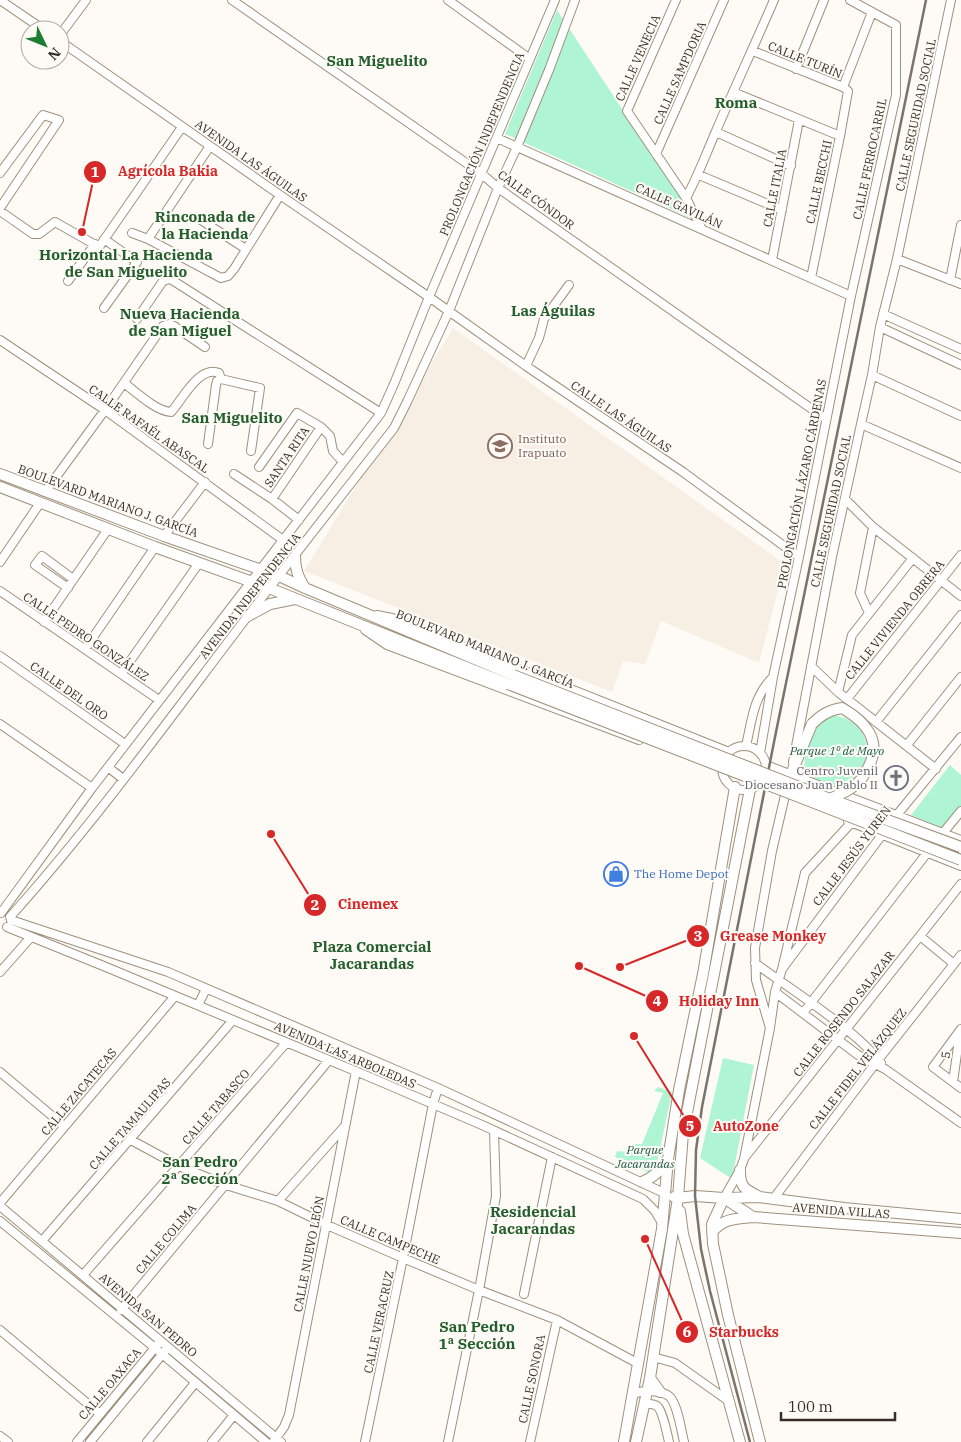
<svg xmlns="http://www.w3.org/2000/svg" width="961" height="1442" font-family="'IBM Plex Serif',serif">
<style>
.built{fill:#f8efe4}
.green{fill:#aff5d3}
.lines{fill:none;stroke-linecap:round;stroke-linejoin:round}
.minor-casing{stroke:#9f907b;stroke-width:10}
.major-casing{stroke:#9f907b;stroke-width:12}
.minor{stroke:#fff;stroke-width:8}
.major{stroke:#fff;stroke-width:10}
.rail{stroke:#79746c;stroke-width:2.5}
.major-bridge-casing{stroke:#9f907b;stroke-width:12;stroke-linecap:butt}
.major-bridge{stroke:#fff;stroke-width:10}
.labels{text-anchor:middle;stroke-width:4;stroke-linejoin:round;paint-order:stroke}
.street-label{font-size:12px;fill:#342e25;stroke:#fefbf7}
.education-label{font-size:12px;fill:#785e54;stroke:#fefbf7;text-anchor:start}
.park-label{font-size:12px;font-style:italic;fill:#1b5b42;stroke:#fefbf7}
.worship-label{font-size:12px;fill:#5b616d;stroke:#fefbf7;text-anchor:end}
.shop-label{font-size:12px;fill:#366cbe;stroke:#fefbf7;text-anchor:start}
.quarter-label{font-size:15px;font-weight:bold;fill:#245e2d;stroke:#fefbf7}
.leader{fill:none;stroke:#d62828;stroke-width:2}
.callout-dot{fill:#d62828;stroke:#fefbf7;stroke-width:2}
.mark-label{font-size:15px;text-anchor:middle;font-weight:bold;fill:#fff}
.callout-label{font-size:14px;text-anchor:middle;font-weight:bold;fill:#d62828;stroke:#fefbf7;stroke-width:4;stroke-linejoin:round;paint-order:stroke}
</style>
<rect width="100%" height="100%" fill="#fefbf7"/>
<path class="built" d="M453 328 785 564 759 663 661 621 645 664 623 661 612 692 304 571Z"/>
<path class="green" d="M557 10 695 220 505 134Z
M833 715C837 716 841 717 845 718 872 731 875 764 850 780 844 783 838 786 831 785 821 783 812 777 803 771L806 751 817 722Z
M950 765 961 775V807L944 829 911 815Z
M723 1058 754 1065 732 1179 700 1158Z
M658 1087 672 1092 656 1168 652 1174 615 1157 617 1151 626 1152 636 1144H642L663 1093 654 1091Z"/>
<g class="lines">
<defs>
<path id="minor" d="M0 0 44 30
M232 0 482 174 498 188 826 419
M448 0 530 59
M676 0 627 111 686 198 702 229
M60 35 86 0
M60 41 280 195 429 297 526 366 683 472 799 557
M753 51 843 87 848 91 840 136 811 278
M796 69 824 0
M843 87 872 12
M733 92 840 136
M716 132 791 166
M497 138 851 296
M656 154 724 0
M0 173 43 115 59 120 0 208
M699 175 782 210
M686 198C698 176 706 154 716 131 735 87 755 44 774 0
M0 211 33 234H39L55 222 99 247 182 127
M201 220 246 249
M132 233 148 239 221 278 228 276 234 269 280 195
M104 239 137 262 104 308
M148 239 210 146
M897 259 961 284
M772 260 799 120
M950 280 961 225
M68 281 95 244
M883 314 961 349
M137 319 163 281 169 279 172 280 381 413
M880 327 961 365
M0 340 105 410 283 540
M526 366 539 338 544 319 569 285
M872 375 961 416
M124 383C137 393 156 411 171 412 183 399 199 365 219 373L221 379
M861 424 961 468
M208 444 216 385 217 381 221 379 260 388 251 451
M259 467 297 413 321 427 330 436 333 451 343 462
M234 474 272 499 299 520
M45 492 105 410 163 326 169 324 174 326 205 347
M272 499 321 427
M845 499 873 527 961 596
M164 536 205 482
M0 562 40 503
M68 588 35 565 42 556 73 579
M0 591 159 700
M869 613 860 593 873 527
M377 615 392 618 729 752
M44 622 108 529
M365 630 387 645 639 740
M85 649 155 547
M0 656 125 744
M811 666 838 692 936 769
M121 674 199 563
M838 692 852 635 913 558
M847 699 961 555
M876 722 961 615
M0 724 92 788
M907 745 961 677
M746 746C752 720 753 697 773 677
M722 768a22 22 0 1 1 44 0a22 22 0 1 1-44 0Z
M760 753 773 677 799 557 851 296 896 95V25L850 0
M793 762 832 557 861 424 872 375 880 327 897 259 951 0
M766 765 961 840
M108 767 123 779
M848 821 961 866
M943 833 961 811
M1 913 92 788 381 413 394 384 429 297 555 0
M10 917C95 822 170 718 247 617 296 553 345 491 394 428L407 402 449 311 498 188 517 147 549 70 575 0
M11 920 168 972 438 1088 664 1193
M7 927 106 967 372 1078 482 1125 643 1199 655 1211 662 1223
M920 936 954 964
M755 963C781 982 807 999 832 1018 850 1032 867 1045 881 1063
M783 965 805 873 851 823
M0 972 31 937
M775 992 858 1055 885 1069 961 1123
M198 1005 206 989
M803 1013 927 853
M770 1028 756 980 755 948 772 851 787 787
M961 1029 933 1067 961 1088
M0 1072 64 1126
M953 1082 960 1032
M131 1140 179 1166 226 1185 278 1201 327 1225 403 1258 479 1290 557 1320 639 1364
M745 1157 961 884
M724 1198 740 1170 744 1159 770 1028 775 992 782 969 896 816 961 737
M774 1198 878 1060 961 955
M278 1201 344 1127
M0 1203 175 996
M0 1206 281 1442
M0 1221 155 1348 266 1442
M42 1241 233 1020
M83 1275 286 1043
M524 1294 552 1157
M121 1310 329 1060
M0 1330 100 1414
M653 1357 675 1363 730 1402
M633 1395C639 1391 644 1391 652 1391 658 1392 665 1392 670 1397 678 1406 681 1430 684 1442
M644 1404C649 1404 653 1403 657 1406 663 1411 667 1434 669 1442
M0 1436 8 1442
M77 1442 158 1344
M90 1442 165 1351
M147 1442 195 1383
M212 1442 234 1415
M273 1442 284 1427 289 1415 356 1071
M365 1442 403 1258 433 1104 438 1088
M448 1442 479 1290 496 1196 494 1131
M530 1442 557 1320"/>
<path id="major" d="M0 474 164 536 279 576 305 588 513 675
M0 487 155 547 269 588 508 684
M295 556C295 569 298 577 305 588
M248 616 270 604 295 599
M791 774 812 724
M740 1170C740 1187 744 1189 758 1196
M642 1182C654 1177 660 1171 667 1160
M674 1197 678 1198 695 1196 724 1198 759 1197 844 1208 961 1219
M724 1198 712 1224 713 1244 728 1315 760 1442
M724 1198 753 1217 961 1233
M680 1211 683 1234 740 1442
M712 1232C724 1218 735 1219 753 1217
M650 1378 660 1392
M624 1442 662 1229 668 1159 679 1090 703 974 735 787
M636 1442 650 1378 678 1198 683 1133 750 789"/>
</defs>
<use href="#minor" class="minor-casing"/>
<use href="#major" class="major-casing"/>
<use href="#minor" class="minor"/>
<use href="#major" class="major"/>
<path class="rail" d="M750 1442 710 1291 701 1249 695 1196 696 1150 702 1107 776 732 926 0"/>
<defs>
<path id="major-bridge" d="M513 675 830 799 961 847
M508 684 961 860
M812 724C821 715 829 710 842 708 865 721 883 741 868 768 865 774 860 782 854 786 847 792 838 795 830 799"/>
</defs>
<use href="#major-bridge" class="major-bridge-casing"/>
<use href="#major-bridge" class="major-bridge"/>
</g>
<defs>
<symbol id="school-ring" viewBox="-11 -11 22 22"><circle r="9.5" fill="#fefbf7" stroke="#8d6e63" stroke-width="1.5"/><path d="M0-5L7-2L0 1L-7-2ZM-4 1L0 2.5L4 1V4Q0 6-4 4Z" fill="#8d6e63"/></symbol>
<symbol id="church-ring" viewBox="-11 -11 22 22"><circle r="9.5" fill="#fefbf7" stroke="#6b7280" stroke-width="1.5"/><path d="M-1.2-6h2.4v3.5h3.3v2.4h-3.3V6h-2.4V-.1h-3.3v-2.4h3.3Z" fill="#6b7280"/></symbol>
<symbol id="shop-ring" viewBox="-11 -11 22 22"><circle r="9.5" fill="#fefbf7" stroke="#3f7fe0" stroke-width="1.5"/><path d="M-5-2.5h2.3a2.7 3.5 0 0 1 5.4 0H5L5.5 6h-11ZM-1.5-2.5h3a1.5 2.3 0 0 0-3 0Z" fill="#3f7fe0"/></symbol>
</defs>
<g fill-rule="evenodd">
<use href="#school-ring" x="486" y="432" width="28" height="28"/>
<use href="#church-ring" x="882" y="764" width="28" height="28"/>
<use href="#shop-ring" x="602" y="860" width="28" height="28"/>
</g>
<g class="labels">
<g class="street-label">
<text transform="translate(638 58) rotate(-66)" y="4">CALLE VENECIA</text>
<text transform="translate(805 60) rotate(22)" y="4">CALLE TURÍN</text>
<text transform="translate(680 73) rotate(-66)" y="4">CALLE SAMPDORIA</text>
<text transform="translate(916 115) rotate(-78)" y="4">CALLE SEGURIDAD SOCIAL</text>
<text transform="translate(482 144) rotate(-67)" y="4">PROLONGACIÓN INDEPENDENCIA</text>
<text transform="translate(870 159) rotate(-78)" y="4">CALLE FERROCARRIL</text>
<text transform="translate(251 161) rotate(35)" y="4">AVENIDA LAS ÁGUILAS</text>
<text transform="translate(819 182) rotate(-78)" y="4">CALLE BECCHI</text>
<text transform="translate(775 188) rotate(-79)" y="4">CALLE ITALIA</text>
<text transform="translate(536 200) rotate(36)" y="4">CALLE CÓNDOR</text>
<text transform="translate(679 206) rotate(24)" y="4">CALLE GAVILÁN</text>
<text transform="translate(621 417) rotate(34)" y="4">CALLE LAS ÁGUILAS</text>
<text transform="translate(149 429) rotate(35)" y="4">CALLE RAFAÉL ABASCAL</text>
<text transform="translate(287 457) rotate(-56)" y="4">SANTA RITA</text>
<text transform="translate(802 484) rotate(-79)" y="4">PROLONGACIÓN LÁZARO CÁRDENAS</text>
<text transform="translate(108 501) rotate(20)" y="4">BOULEVARD MARIANO J. GARCÍA</text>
<text transform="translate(831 511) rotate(-78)" y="4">CALLE SEGURIDAD SOCIAL</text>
<text transform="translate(250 596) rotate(-52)" y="4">AVENIDA INDEPENDENCIA</text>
<text transform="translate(895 620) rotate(-51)" y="4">CALLE VIVIENDA OBRERA</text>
<text transform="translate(86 637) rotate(34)" y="4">CALLE PEDRO GONZÁLEZ</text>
<text transform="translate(485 649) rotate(22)" y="4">BOULEVARD MARIANO J. GARCÍA</text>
<text transform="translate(69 691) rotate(35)" y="4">CALLE DEL ORO</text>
<text transform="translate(852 856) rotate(-53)" y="4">CALLE JESÚS YUREN</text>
<text transform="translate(844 1014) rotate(-52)" y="4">CALLE ROSENDO SALAZAR</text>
<text transform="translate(345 1055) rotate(23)" y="4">AVENIDA LAS ARBOLEDAS</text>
<text transform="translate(946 1055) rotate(-83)" y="4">5</text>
<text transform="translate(858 1069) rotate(-52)" y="4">CALLE FIDEL VELÁZQUEZ</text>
<text transform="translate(79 1092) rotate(-50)" y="4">CALLE ZACATECAS</text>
<text transform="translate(216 1107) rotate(-49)" y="4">CALLE TABASCO</text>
<text transform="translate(130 1124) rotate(-49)" y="4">CALLE TAMAULIPAS</text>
<text transform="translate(841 1211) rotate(4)" y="4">AVENIDA VILLAS</text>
<text transform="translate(166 1239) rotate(-50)" y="4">CALLE COLIMA</text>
<text transform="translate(390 1240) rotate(23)" y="4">CALLE CAMPECHE</text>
<text transform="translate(309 1254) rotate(-79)" y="4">CALLE NUEVO LEÓN</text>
<text transform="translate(148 1315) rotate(40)" y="4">AVENIDA SAN PEDRO</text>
<text transform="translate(379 1322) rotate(-78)" y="4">CALLE VERACRUZ</text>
<text transform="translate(532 1379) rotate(-78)" y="4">CALLE SONORA</text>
<text transform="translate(110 1384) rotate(-50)" y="4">CALLE OAXACA</text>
</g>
<g class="education-label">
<text x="518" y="443">Instituto<tspan x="518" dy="14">Irapuato</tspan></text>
</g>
<g class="park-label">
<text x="837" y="755">Parque 1º de Mayo</text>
<text x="645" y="1154">Parque<tspan x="645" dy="14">Jacarandas</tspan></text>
</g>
<g class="worship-label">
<text x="878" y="775">Centro Juvenil<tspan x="878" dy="14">Diocesano Juan Pablo II</tspan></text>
</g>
<g class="shop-label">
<text x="634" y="878">The Home Depot</text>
</g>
<g class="quarter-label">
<text x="377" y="66">San Miguelito</text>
<text x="736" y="108">Roma</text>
<text x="205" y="222">Rinconada de<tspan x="205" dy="17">la Hacienda</tspan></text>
<text x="126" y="260">Horizontal La Hacienda<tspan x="126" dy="17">de San Miguelito</tspan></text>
<text x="553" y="316">Las Águilas</text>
<text x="180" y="319">Nueva Hacienda<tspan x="180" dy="17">de San Miguel</tspan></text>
<text x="232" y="423">San Miguelito</text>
<text x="372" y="952">Plaza Comercial<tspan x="372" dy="17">Jacarandas</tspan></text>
<text x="200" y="1167">San Pedro<tspan x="200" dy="17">2ª Sección</tspan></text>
<text x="533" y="1217">Residencial<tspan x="533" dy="17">Jacarandas</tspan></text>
<text x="477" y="1332">San Pedro<tspan x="477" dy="17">1ª Sección</tspan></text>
</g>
</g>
<path class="leader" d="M82 232L95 172M271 834L315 905M620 967L698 936M579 966L657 1001M634 1036L690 1126M645 1239L687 1332"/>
<g class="callout-dot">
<circle cx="82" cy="232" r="5"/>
<circle cx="271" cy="834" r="5"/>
<circle cx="620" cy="967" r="5"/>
<circle cx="579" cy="966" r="5"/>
<circle cx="634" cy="1036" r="5"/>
<circle cx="645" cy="1239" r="5"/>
<circle cx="95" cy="172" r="12"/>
<circle cx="315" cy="905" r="12"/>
<circle cx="698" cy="936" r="12"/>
<circle cx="657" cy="1001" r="12"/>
<circle cx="690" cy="1126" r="12"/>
<circle cx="687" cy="1332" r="12"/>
</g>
<g class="mark-label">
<text x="95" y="177">1</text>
<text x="315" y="910">2</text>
<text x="698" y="941">3</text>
<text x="657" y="1006">4</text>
<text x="690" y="1131">5</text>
<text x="687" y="1337">6</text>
</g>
<g class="callout-label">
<text x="168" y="176">Agrícola Bakia</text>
<text x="368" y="909">Cinemex</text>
<text x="773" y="941">Grease Monkey</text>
<text x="719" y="1006">Holiday Inn</text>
<text x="746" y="1131">AutoZone</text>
<text x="744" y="1337">Starbucks</text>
</g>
<g transform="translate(45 45) rotate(133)"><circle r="24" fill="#fefbf7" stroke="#ada9a3"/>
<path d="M0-4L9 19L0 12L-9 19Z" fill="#1c7e31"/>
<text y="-8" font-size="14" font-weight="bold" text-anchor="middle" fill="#342e25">N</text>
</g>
<path d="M781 1412v8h114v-8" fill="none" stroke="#342e25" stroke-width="2.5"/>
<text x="788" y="1412" font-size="15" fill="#342e25" stroke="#fefbf7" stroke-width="4" paint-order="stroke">100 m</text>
</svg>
